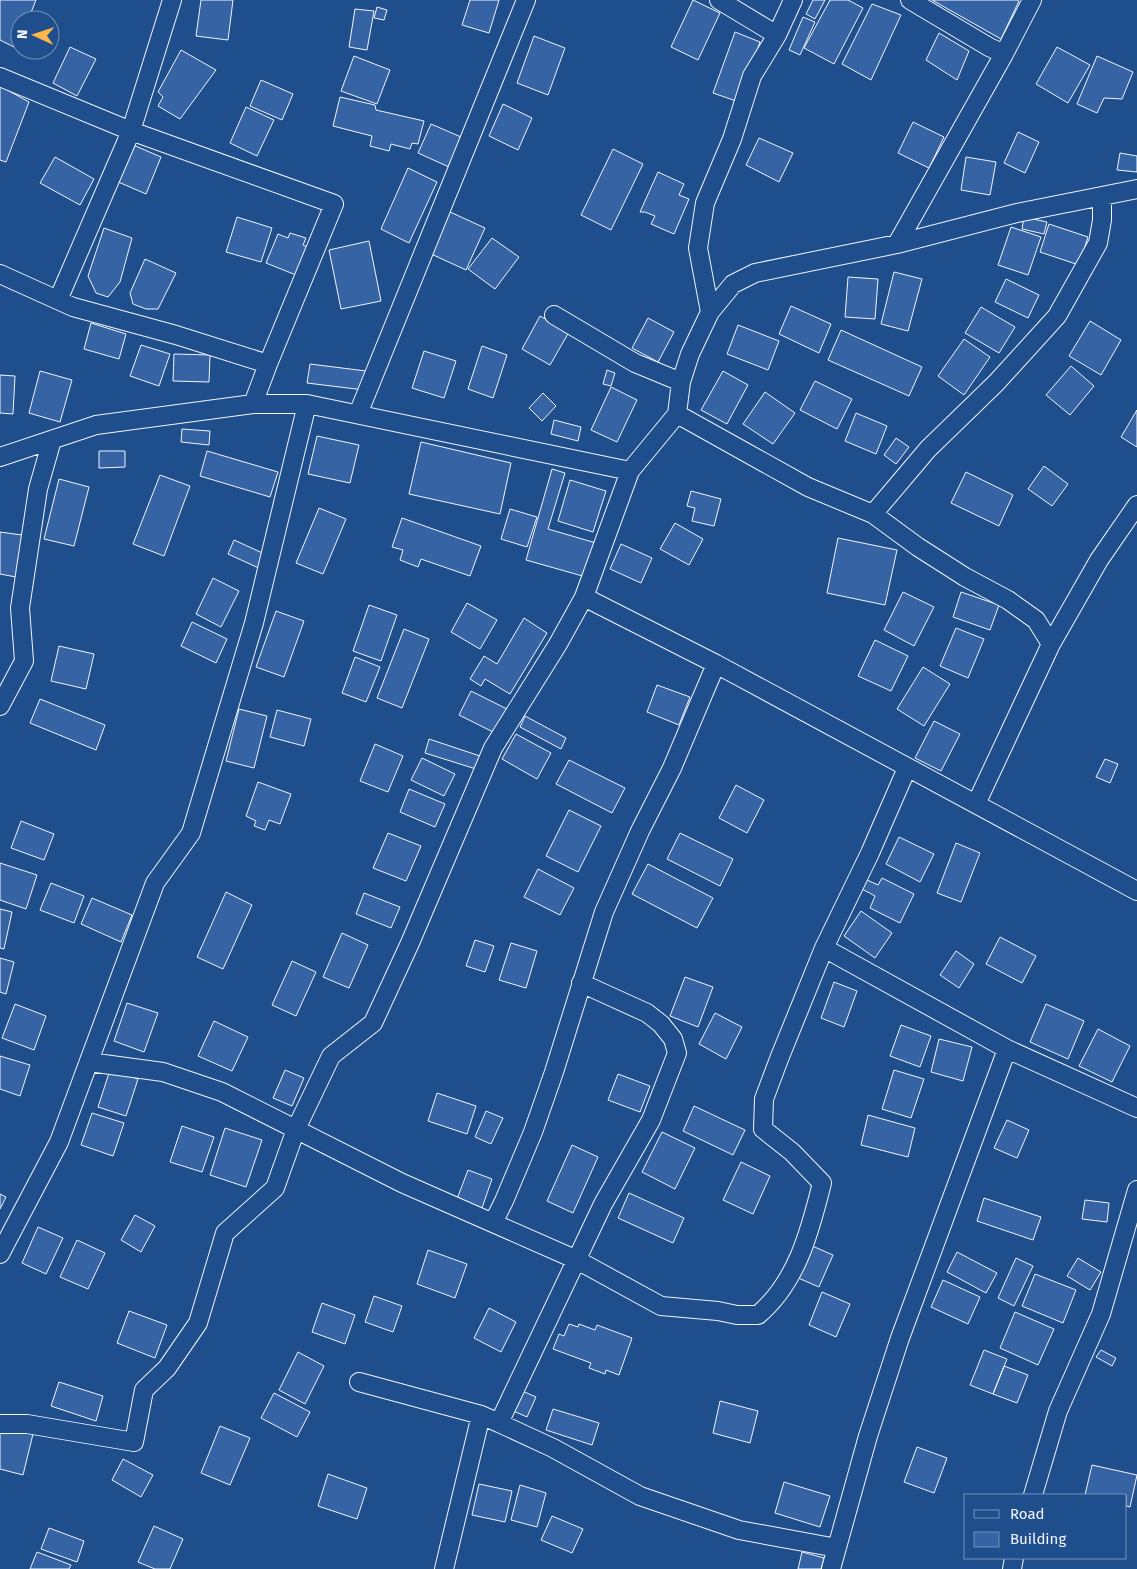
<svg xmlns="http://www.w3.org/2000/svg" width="1137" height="1569" font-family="'Fira Sans',sans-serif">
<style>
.building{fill:#3563a3;stroke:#f2f6ff}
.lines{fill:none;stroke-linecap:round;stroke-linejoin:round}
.minor-casing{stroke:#f2f6ff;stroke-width:20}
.minor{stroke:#1f4e8c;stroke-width:18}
</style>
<rect width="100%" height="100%" fill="#1f4e8c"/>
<path class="building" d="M0 0H36L28 20H20V38L16 48 0 40Z
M201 0H233L228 40 196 36Z
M470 0H499L489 33 462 25Z
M693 0 720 13 698 60 671 47Z
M813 0H825L815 19 806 14Z
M830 0H848L863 8 834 64 804 48Z
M932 0H1017L1019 1 1001 39Z
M872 4 901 15 871 80 842 64Z
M377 7 387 10 384 20 374 18Z
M355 9 374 11 367 50 349 47Z
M803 17 815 22 800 55 789 50Z
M735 32 760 42 739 102 713 93Z
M939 33 969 51 957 80 926 60Z
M534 36 565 48 548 95 517 83Z
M70 47 96 59 77 96 53 83Z
M1057 47 1090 65 1068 103 1036 84Z
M181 50 216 70 180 119 158 106 163 97 158 92Z
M354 56 390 70 377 104 341 91Z
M1097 56 1133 72 1122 99 1104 98 1097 113 1077 104Z
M261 80 293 94 282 120 250 106Z
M0 86 29 102 6 162 0 160Z
M340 97 375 105 376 110 424 121 418 144 412 143 410 149 391 144 389 151 370 146 372 136 333 126Z
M503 104 532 118 518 150 489 136Z
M246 107 274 120 257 156 230 143Z
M913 122 944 137 929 168 898 153Z
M431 124 461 137 449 167 418 153Z
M1018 132 1039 142 1025 173 1004 163Z
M759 138 793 153 779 182 746 165Z
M131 144 161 157 146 194 116 181Z
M613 149 643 164 611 230 581 215Z
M1120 153 1137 156V172L1117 170Z
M55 157 94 179 80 205 40 183Z
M966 157 996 162 990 195 961 190Z
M408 168 437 182 409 243 381 229Z
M658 172 684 184 679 195 689 199 674 234 651 224 655 216 645 212H640Z
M448 211 485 228 466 270 429 253Z
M237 217 272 228 261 262 226 252Z
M1024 217 1047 222 1044 234 1022 229Z
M1049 224 1088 237 1079 265 1040 252Z
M1011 227 1041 237 1028 275 998 265Z
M104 228 132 238 120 282 108 297 96 293 88 276Z
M290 233 306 238 303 245 312 249 301 277 266 263 278 234 288 238Z
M492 238 519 257 495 289 468 269Z
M369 241 381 301 341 309 329 250Z
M145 259 176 273 158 309H146L133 304 130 293Z
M894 272 922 279 908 331 881 324Z
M848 277 878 279 875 319 845 317Z
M1006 279 1039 295 1028 318 995 302Z
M791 306 831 324 819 353 779 334Z
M981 307 1015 327 999 353 965 333Z
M540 316 569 332 550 365 522 349Z
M648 318 674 332 658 362 632 348Z
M1090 321 1121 340 1101 375 1069 356Z
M91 323 126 334 119 359 84 349Z
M738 325 779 341 768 370 727 354Z
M841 330 922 367 909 396 828 360Z
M964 339 990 357 964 395 938 376Z
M141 345 170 354 159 386 130 376Z
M482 346 507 355 493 398 468 389Z
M424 351 456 361 444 398 412 388Z
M174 354 210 355 209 382 173 381Z
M310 364 366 371 364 390 307 383Z
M1071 366 1094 386 1070 415 1046 395Z
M607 370 615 373 611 386 603 384Z
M40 371 72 380 60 422 29 413Z
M723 371 748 385 727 424 701 410Z
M0 375 15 376 13 414 0 413Z
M815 381 852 399 837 429 800 410Z
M611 387 637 400 617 442 591 430Z
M765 392 795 413 773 444 743 424Z
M543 393 556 406 542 421 529 408Z
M1137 410V447L1121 437Z
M856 413 887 426 876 454 845 441Z
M554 420 581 427 578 441 551 434Z
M182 429 210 431 209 445 181 442Z
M317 436 359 445 350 483 308 474Z
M896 438 909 447 896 464 884 455Z
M421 442 511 463 500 514 409 494Z
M99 451H125V467L99 468Z
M207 451 278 472 270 497 200 476Z
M1044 466 1068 484 1052 506 1028 489Z
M552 469 565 473 548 529 596 543 586 577 526 560Z
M966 472 1013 495 999 526 951 503Z
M160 475 190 486 164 556 133 544Z
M59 479 89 487 74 546 44 539Z
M570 480 606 491 593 532 558 521Z
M691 491 721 499 714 526 692 521 695 508 687 506Z
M319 508 346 519 323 574 296 563Z
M510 509 537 517 527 547 501 539Z
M402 518 481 546 470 576 421 559 418 567 400 560 403 550 392 547Z
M675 523 703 539 689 565 660 549Z
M0 532 22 535 16 577 0 574Z
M838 538 897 550 885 605 827 593Z
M234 540 269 556 263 570 228 554Z
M621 544 652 558 641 583 610 569Z
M213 578 239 591 221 627 196 614Z
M903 592 934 607 914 646 884 630Z
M961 592 999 605 990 630 953 617Z
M467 603 497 620 480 649 451 632Z
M369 605 397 615 381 661 353 651Z
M276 611 304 621 284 677 256 667Z
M524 618 547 633 510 694 485 679 481 686 470 679 484 656 497 664Z
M192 622 227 639 216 663 181 646Z
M956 628 984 639 968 678 940 666Z
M404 629 429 639 402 708 377 698Z
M875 640 908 656 891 691 858 676Z
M59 646 94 654 86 689 51 681Z
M355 657 380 667 366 702 342 693Z
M923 667 950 684 924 726 897 709Z
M657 685 690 697 679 725 647 712Z
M471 691 507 709 495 733 459 715Z
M40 699 105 725 96 750 30 723Z
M239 709 267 716 254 768 226 761Z
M277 710 311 719 304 746 270 737Z
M525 716 566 738 561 749 520 727Z
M934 721 960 734 941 771 915 758Z
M516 734 551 753 537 779 502 759Z
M429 739 480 756 476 769 425 753Z
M375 744 403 756 388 792 360 781Z
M422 758 455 774 444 796 411 780Z
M1105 759 1118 764 1110 783 1096 777Z
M569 760 625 788 612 813 556 784Z
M258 782 291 794 280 824 269 820 265 830 254 826 256 821 246 816Z
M736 785 764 800 747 833 719 818Z
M409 789 445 804 435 827 400 812Z
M569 810 601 826 578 872 546 856Z
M21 821 54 834 44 860 11 848Z
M388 833 421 846 406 881 373 868Z
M680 833 733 859 720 886 667 859Z
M899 837 934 854 920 882 886 864Z
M956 843 980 853 961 902 937 893Z
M0 863 37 875 26 909 0 900Z
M648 864 713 898 697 928 632 894Z
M538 869 574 888 560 915 524 897Z
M882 878 914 894 900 923 870 908 875 896 862 889 867 880 878 885Z
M51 883 84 896 74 923 40 910Z
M226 892 252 905 223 969 197 957Z
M364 893 400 907 391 928 356 914Z
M92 898 132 915 121 942 81 924Z
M0 909 12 912 4 949 0 948Z
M861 911 892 933 875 958 844 936Z
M342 933 368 945 349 988 323 977Z
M1000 937 1036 956 1022 983 986 964Z
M475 940 494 946 485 972 466 966Z
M511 943 537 951 526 988 499 980Z
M956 951 974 964 959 988 940 975Z
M0 958 14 962 6 994 0 992Z
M292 961 316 972 296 1016 272 1005Z
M685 977 713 987 698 1027 670 1016Z
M834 982 857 991 844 1027 821 1018Z
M127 1003 158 1013 144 1052 114 1041Z
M15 1004 46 1016 34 1050 2 1038Z
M1046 1004 1084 1021 1068 1059 1030 1042Z
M715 1013 742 1027 726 1059 699 1044Z
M214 1021 248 1037 232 1071 198 1056Z
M901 1025 931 1036 920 1067 890 1056Z
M1098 1029 1130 1046 1112 1082 1079 1066Z
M939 1039 972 1047 963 1081 931 1072Z
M0 1056 30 1065 20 1096 0 1089Z
M110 1070 138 1079 126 1116 98 1107Z
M285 1070 304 1078 292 1106 273 1098Z
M894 1070 924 1079 911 1118 882 1109Z
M618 1074 650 1086 640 1112 608 1100Z
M437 1093 476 1106 467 1134 428 1121Z
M694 1106 745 1130 733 1155 683 1131Z
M486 1111 503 1118 491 1144 475 1137Z
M92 1113 124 1123 113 1156 81 1145Z
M868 1115 915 1128 908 1157 861 1145Z
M1007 1120 1029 1130 1017 1158 994 1148Z
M182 1126 214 1137 202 1172 170 1162Z
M225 1128 262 1140 246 1187 210 1175Z
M662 1132 695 1148 675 1189 642 1172Z
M572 1145 598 1157 573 1213 547 1201Z
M741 1162 770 1176 753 1214 723 1200Z
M468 1170 492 1179 482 1208 457 1199Z
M629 1193 684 1218 673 1243 618 1218Z
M0 1194 6 1197 0 1209Z
M984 1198 1041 1217 1033 1240 977 1221Z
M1085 1200 1109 1203 1107 1222 1082 1219Z
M135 1215 155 1226 141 1252 121 1240Z
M38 1227 63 1238 46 1274 22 1263Z
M77 1240 105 1253 88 1289 60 1277Z
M810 1245 833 1255 819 1287 796 1277Z
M428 1250 467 1264 455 1298 417 1284Z
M957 1252 997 1273 986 1293 947 1272Z
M1016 1258 1033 1266 1014 1306 998 1298Z
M1078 1258 1101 1272 1090 1290 1067 1276Z
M1035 1274 1076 1290 1063 1323 1022 1306Z
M943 1280 980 1297 968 1324 931 1307Z
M822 1292 850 1304 836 1337 809 1325Z
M374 1296 402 1306 393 1332 365 1322Z
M322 1303 355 1315 345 1344 312 1332Z
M489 1308 516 1322 501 1352 474 1338Z
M129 1311 167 1325 155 1358 117 1343Z
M1015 1312 1054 1329 1038 1365 1000 1348Z
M569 1324 578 1327 579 1324 595 1330 597 1325 632 1338 619 1375 606 1370 605 1374 589 1368 591 1363 553 1349 559 1334 564 1336Z
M984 1350 1007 1359 993 1394 970 1385Z
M1101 1350 1116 1358 1112 1366 1096 1357Z
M298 1352 324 1366 305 1404 279 1390Z
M1004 1366 1028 1375 1017 1403 993 1394Z
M59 1382 103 1396 96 1421 51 1406Z
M520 1390 536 1397 527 1417 511 1410Z
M274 1393 310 1412 297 1437 261 1418Z
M720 1401 758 1411 750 1443 713 1433Z
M553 1409 599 1423 592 1445 546 1430Z
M0 1425 33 1434 23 1475 0 1469Z
M220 1426 250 1438 230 1485 201 1473Z
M917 1447 947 1458 934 1493 904 1482Z
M123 1459 153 1475 141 1497 112 1480Z
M1092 1465 1137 1475 1130 1507 1126 1506V1495H1085Z
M328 1474 367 1488 357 1519 318 1506Z
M784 1482 830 1496 820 1527 775 1513Z
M479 1484 512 1491 505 1522 472 1515Z
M520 1485 546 1493 537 1527 511 1520Z
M552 1516 583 1529 572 1553 541 1540Z
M154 1526 183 1539 170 1569H155L138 1562Z
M49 1528 84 1541 77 1562 41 1549Z
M37 1552 71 1565 69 1569H30Z
M802 1552 824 1558 821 1569H798Z"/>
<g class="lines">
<defs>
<path id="minor" d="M172 0 131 131 334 204 268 364 253 404
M719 0 777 35
M1004 54 1032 0
M0 77 131 131 58 300
M897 244 1004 54 989 47 910 0
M0 274 73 307 176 335 268 364
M710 312 698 248 705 203 732 139 752 76 777 35 793 0
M554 315 635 363 681 382
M358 414 526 0
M677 414 808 487 873 514 918 547 965 577 1008 600 1036 620 1051 644
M0 457 96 425 253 404H307L630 471
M873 514 928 449 996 383 1057 316 1098 243 1102 220V196
M584 597 716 664 1137 891
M0 706 24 661 20 608 38 489 52 440
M976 804 1051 644 1099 560 1137 505
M824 948 1007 1049 1137 1108
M89 1062 163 1072 222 1092 402 1183 577 1260 661 1306 718 1311 737 1315H758C797 1282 810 1231 822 1183L792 1152 763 1129 764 1099 779 1059 824 948 870 853 907 768
M493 1223 504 1201 533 1132 554 1072 604 912 640 831 672 768 716 664
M0 1254 59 1142 155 883 191 833 254 623 307 404
M359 1382 481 1415 499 1423 603 1204 651 1120 677 1053 673 1039 661 1024 647 1013 581 983
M499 1423 553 1448 640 1496 739 1530 837 1548
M0 1424H27L134 1442 144 1390 167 1368 198 1323 225 1233 275 1188 296 1129 331 1056 373 1023 410 943 493 748 558 644 584 597 630 471 677 414 681 382 690 354 710 312 733 284 755 273 897 244 1017 213 1137 189
M1033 1495 1058 1411 1101 1314 1137 1190
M444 1569 481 1415
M831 1569 868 1436 900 1338 1007 1049
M1012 1569 1014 1558"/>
</defs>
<use href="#minor" class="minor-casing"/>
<use href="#minor" class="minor"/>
</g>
<rect x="964" y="1494" width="162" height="65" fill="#1f4e8c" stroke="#7391ba"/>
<rect x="974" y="1510" width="25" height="8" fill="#1f4e8c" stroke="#7391ba"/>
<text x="1010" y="1519" font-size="15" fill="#f2f6ff">Road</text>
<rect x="974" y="1532" width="25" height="15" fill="#3563a3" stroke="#7391ba"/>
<text x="1010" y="1544" font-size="15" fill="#f2f6ff">Building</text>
<g transform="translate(35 35) rotate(273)"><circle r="24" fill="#1f4e8c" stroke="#7391ba"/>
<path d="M0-4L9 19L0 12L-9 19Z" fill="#ffb74d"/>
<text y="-8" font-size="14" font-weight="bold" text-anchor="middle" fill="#f2f6ff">N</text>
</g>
</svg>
